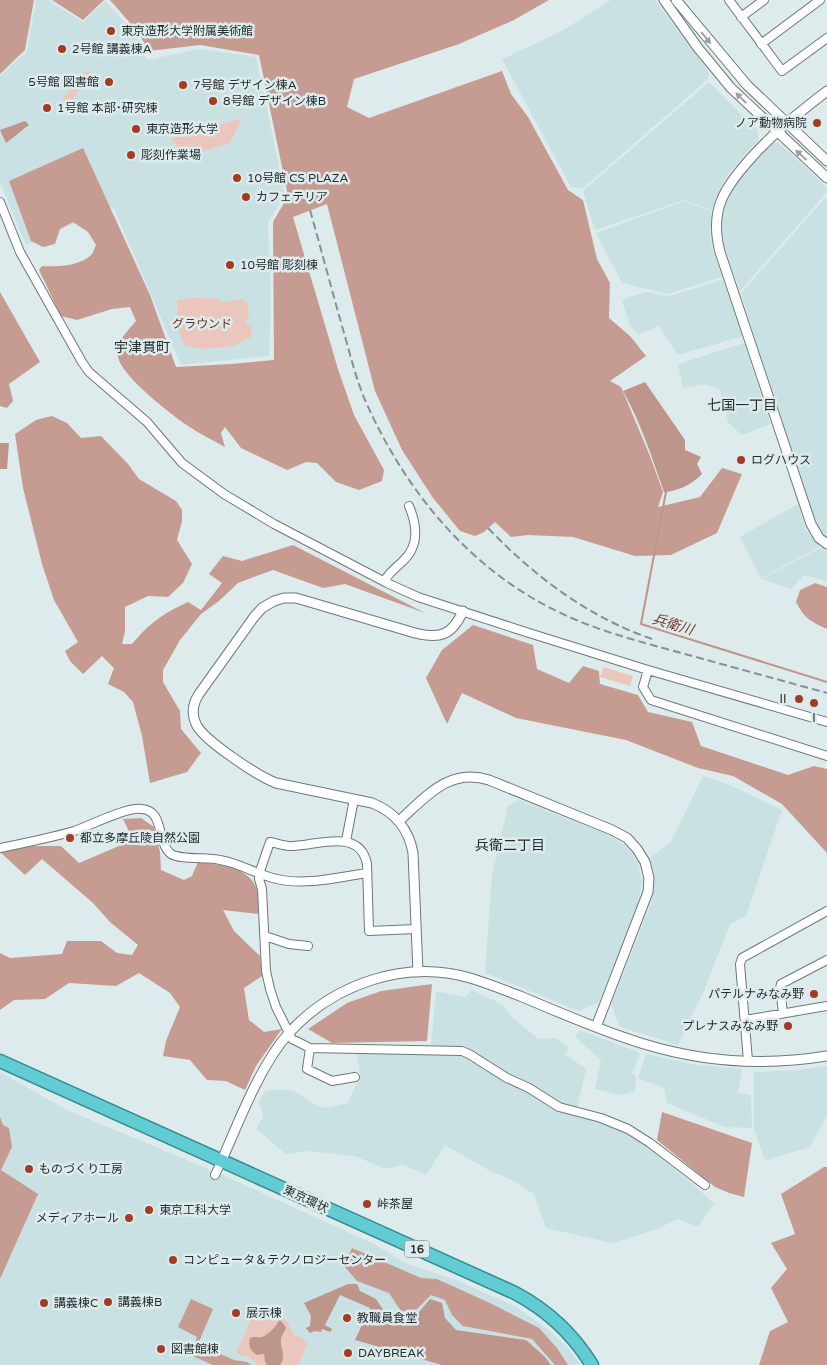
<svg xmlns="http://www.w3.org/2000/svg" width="827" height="1365" font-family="'Varela Round','Noto Sans JP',sans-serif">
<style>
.built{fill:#cae1e3}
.green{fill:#ebc6bd}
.forest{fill:#c69c92}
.water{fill:#be958a}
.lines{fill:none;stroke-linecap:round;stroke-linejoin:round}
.stream{stroke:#be958a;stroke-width:2}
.minor-casing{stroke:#6c797a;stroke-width:10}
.tertiary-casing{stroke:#6c797a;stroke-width:11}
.trunk-casing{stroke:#338c92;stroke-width:15}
.minor{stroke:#fff;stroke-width:8}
.tertiary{stroke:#fff;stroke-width:9}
.trunk{stroke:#62ccd3;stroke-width:12}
.rail{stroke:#879192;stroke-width:2;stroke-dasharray:8 4;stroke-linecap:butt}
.oneway{fill:#9ea0a0}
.poi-dot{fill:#a33a23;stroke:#ddebec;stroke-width:2}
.labels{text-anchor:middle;stroke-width:5;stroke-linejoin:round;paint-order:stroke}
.shield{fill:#ddebec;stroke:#5e6666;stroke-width:1}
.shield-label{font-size:11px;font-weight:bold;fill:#272d2d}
.poi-label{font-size:12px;fill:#272d2d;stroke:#ddebec;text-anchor:start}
.park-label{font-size:12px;fill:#642d21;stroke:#ddebec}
.street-label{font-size:12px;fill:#272d2d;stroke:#ddebec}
.neighbourhood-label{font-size:14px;fill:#272d2d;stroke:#ddebec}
.water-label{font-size:14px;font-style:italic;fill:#723a2d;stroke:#ddebec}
</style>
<rect width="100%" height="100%" fill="#ddebec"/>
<path class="built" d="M36 0H48L83 22 105 1 136 34 147 60 199 49 256 57 285 195 268 222 271 302 269 356 181 365 113 206 26 245 0 183V76L27 51Z
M611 0H655L709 72 708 79 582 189 571 187 502 59 560 32Z
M709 82 758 131V141L727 175 715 199 712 210 684 200 595 230 583 191Z
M771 143H779L827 187V192L740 291 721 238 722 214 729 193 740 176Z
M827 196V538L822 534 814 521 771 393 741 293Z
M684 201 712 211 710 232 712 247 722 277 668 294 622 283 596 233Z
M723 280 743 336 678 355 659 326 638 335 630 326 622 300 646 292 668 296Z
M744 343 771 424 742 435 728 422 720 390 704 384 683 388 678 364Z
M798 504 806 530 819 547 761 578 740 537Z
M820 548 827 551V581L804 575 791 589 761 579Z
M703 776 732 786 782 810 746 916 730 924 703 993 678 1045 620 1027 611 1005 652 901 654 886 650 858 671 842Z
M519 800 611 836 628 848 638 863 642 880 639 902 599 1002 579 1011 485 973 492 874 508 806Z
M472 990 503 1005 510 1016 539 1039 555 1038 569 1048 565 1054 586 1069 577 1108 557 1102 535 1087 518 1080 498 1068 465 1046H431L436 991 466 997Z
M580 1030 638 1052 640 1055 632 1073 636 1077 635 1091 620 1095 595 1089 601 1060 575 1037Z
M413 1052 461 1053 519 1088 611 1124 649 1148 696 1187 714 1204 698 1227 678 1219 657 1229 612 1243 546 1228 534 1194 510 1179 490 1171 445 1145 426 1175 403 1165 385 1169 355 1156 308 1151 286 1154 256 1129 263 1116 259 1101 266 1090H293L312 1103 324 1108 348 1103 360 1075 357 1054Z
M646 1054 698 1065 742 1069 738 1093 751 1095 752 1128 725 1127 667 1103 664 1088 638 1078Z
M827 1066V1115L810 1147 765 1160 754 1130V1072L799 1070Z
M0 1072 67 1110 223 1175 374 1244 405 1263 456 1280 515 1306 550 1331 567 1347 581 1365H0Z"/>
<path class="green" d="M87 71 91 73 68 106 63 98Z
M242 118 230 143 188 156 170 139Z
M204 297 207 299 216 298 222 302 243 299 247 304 249 317 245 322 252 327 251 337 233 346 204 349 185 346 176 325 178 310 177 300Z
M604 667 633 676 630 686 600 677Z
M257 1305 277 1311 286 1320 295 1336 301 1337 307 1344 298 1365H258L250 1357 236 1354Z"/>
<path class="forest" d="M0 0H34L25 50 0 74Z
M52 0H104L83 20Z
M110 0H549L514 20 459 44 354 79 347 107 369 118 502 71 511 94 528 117 568 190 583 200 597 259 610 283 609 318 630 336 646 356 610 381 621 387 650 456 663 492 658 507 700 497 722 468 742 474 717 533 671 555 635 556 573 537 528 535 511 537 495 522 484 532 475 536 460 531 433 498 402 450 375 391 327 204 293 217 338 369 354 415 384 470 382 481 359 490 336 482 317 463 306 462 287 470 241 448 225 427 221 433 225 447C213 440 200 434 188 426 171 414 122 377 118 357 115 342 127 332 136 321L130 307 112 309 77 320 61 316 39 270 42 266C56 267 79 266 90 256 93 254 94 249 96 245L88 232 73 222 60 229 55 244 43 247 31 241 9 181 83 148 150 295 176 367 231 364 274 360 273 222 288 196 259 55 200 45 149 51 137 31Z
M0 292 40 362 9 384 13 401 7 408 0 406Z
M52 416 67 423 81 438 101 436 128 464 139 479 176 501 182 510V521L177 540 192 564 183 583 168 597 148 596 125 607V631L122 644H132C150 623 162 614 188 602L201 610 222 583 209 574 223 556 242 561 293 545 425 613 345 584 323 588 273 570 238 583 219 601 201 614 180 640 163 670V682L180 711 181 729 201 753 187 772 150 783 142 736 133 702 124 692 108 684 114 668 102 656 83 674 70 661 65 651 78 642 54 600 42 564 23 488 15 434 36 420Z
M815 583 827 587V629C811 622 804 618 796 602L800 590Z
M473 625 533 645 537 669 569 683 583 666 599 671 600 684 638 695 648 712 692 722 701 746 788 775 814 766 827 769V853L782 804 733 776 698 768 626 740 516 718 462 693 447 724 426 678 442 650Z
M141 818 154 827 160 852 161 870 184 880 192 876 198 862C218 865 250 866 257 890 259 897 258 906 258 914L223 910 234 931 260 956 262 976 244 988 249 1020 264 1032 282 1029 256 1066 245 1090 226 1081 207 1080 190 1060 163 1056 166 1041 180 1007 170 993 139 973 116 986 69 983 45 999 14 1000 0 1010V953L10 958 62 954 67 941H101L117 953 132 955 138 945 110 922 93 903 42 859 25 875 0 852 32 846H61L79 863 133 840 123 819Z
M432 984 427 1041 332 1043 308 1029 347 1003 381 991Z
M662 1112 752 1143 744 1197 729 1193 715 1187 657 1140Z
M0 1117 3 1125 9 1128 12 1147 1 1170 38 1194 0 1279Z
M824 1167H827V1365H759L770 1331 788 1322 771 1288 787 1269 771 1243 795 1234 781 1194Z
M352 1248 421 1278 437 1279 492 1304 539 1328 557 1348 568 1365H555L532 1339 463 1326 452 1315 445 1300 431 1295 415 1311H401L389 1293 357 1281 344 1266Z
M191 1299 213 1309 198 1344 234 1360 247 1362 251 1365H213L190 1355 197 1337 178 1327Z"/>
<path class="water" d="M25 121 29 125 6 143 0 130Z
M645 382 685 440V450L701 457 697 464 702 474C691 485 679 491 664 492 652 458 641 423 623 391Z
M0 443H9L7 469H0Z
M348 1284H357L360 1291 376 1299 388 1317 396 1315 414 1318 430 1299 442 1303 445 1318 456 1330 526 1340 544 1356 551 1365H442L355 1340 370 1308 340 1295 325 1325 332 1329 330 1332 322 1329 321 1332 315 1331 310 1333 306 1328 310 1326 311 1316 304 1303Z
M279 1320 282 1322 286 1328C285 1332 281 1335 281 1340 280 1349 287 1356 280 1365H267L265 1362 264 1354 257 1355C250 1350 248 1346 250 1338 255 1336 257 1338 262 1337 268 1335 277 1326 279 1320Z"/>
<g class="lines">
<path class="stream" d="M666 492 641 624 827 682"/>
<defs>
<path id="minor" d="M729 0 782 71 827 38
M741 17 764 0
M761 44 820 0
M0 202 20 252 82 362 89 372 147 422 182 463 224 494 274 524 387 583 418 597 529 633 648 670 827 722
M384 581C391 570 395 569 403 561 420 545 417 525 409 506
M648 670 643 687 651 700 827 756
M346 841 354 799
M0 848C25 843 50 838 74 831 92 825 125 807 142 809 165 811 156 842 171 854 180 860 208 857 220 860 240 863 257 875 277 879 305 886 339 877 367 873
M416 929 369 931 367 864C360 828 318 845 293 846 286 847 277 843 270 842L259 874V879L262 889 266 971 270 989 276 1007 292 1039 310 1048 462 1051 469 1054 507 1078 529 1088 559 1107 601 1118 628 1129 650 1143 705 1185
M265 936 289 944 308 946
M783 1013 780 988 781 984 827 960
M745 1020 827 1006
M310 1048 307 1069 332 1081 355 1077
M748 1061 740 964 742 958 827 911
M215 1175 222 1160"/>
<path id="tertiary" d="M664 0 698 48 731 88 827 178
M676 0 747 85 827 161
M827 91C800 112 774 132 751 158 724 188 709 210 720 252L811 524 819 538 827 544
M399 821C426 797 449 767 489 780L612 830 627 838 637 849 645 862 649 878 648 892 596 1027
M418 972 413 853C409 830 395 812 372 803L276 783C258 776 203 740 196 724 191 713 193 703 199 694L254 617 262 608 274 601 284 598H296L415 633C439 639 452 636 463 611
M222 1160C239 1121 260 1066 288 1034 333 984 405 959 470 978 487 983 504 990 520 996 561 1013 601 1031 644 1044 703 1062 766 1066 827 1056"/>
<path id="trunk" d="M0 1061 515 1293C547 1310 573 1334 592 1365"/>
</defs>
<use href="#minor" class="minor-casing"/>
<use href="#tertiary" class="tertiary-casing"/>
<use href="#trunk" class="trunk-casing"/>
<use href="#minor" class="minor"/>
<use href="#tertiary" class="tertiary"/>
<use href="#trunk" class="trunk"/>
<path class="rail" d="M310 210C321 249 331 287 342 326 349 350 355 376 365 400 406 493 472 573 567 616 605 633 645 643 685 654 732 667 780 680 827 693
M488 528C534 576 588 617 652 639"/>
</g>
<defs><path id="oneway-solid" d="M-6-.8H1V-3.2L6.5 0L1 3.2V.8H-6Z" transform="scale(1.25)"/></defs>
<g class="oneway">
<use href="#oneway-solid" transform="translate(706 38) rotate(51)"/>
<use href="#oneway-solid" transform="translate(741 98) rotate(-135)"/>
<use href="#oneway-solid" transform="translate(801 155) rotate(-138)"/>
</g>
<g class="poi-dot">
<circle cx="111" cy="31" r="5"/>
<circle cx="62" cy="49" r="5"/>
<circle cx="109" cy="82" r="5"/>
<circle cx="183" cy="85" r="5"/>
<circle cx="213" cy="101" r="5"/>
<circle cx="47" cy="108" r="5"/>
<circle cx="817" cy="123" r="5"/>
<circle cx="136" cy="129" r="5"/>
<circle cx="131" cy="155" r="5"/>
<circle cx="237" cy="178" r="5"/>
<circle cx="246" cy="197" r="5"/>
<circle cx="230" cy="265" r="5"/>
<circle cx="741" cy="460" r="5"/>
<circle cx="799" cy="699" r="5"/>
<circle cx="814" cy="703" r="5"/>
<circle cx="70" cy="838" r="5"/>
<circle cx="814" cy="994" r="5"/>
<circle cx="788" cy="1026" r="5"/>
<circle cx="29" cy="1169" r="5"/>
<circle cx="367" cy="1204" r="5"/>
<circle cx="149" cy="1210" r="5"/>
<circle cx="129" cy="1218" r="5"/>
<circle cx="173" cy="1260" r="5"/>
<circle cx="108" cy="1302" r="5"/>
<circle cx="44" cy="1303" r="5"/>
<circle cx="236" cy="1313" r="5"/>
<circle cx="347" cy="1318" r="5"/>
<circle cx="161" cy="1349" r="5"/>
<circle cx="348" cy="1353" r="5"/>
</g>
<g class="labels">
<rect class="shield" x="404.5" y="1240.5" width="25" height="17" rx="4"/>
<g class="shield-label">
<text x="417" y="1253">16</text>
</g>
<g class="poi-label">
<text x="121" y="35">東京造形大学附属美術館</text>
<text x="72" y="53">2号館 講義棟A</text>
<text x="99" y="86" text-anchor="end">5号館 図書館</text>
<text x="193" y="89">7号館 デザイン棟A</text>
<text x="223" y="105">8号館 デザイン棟B</text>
<text x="57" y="112">1号館 本部･研究棟</text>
<text x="807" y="127" text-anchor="end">ノア動物病院</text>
<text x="146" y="133">東京造形大学</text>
<text x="141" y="159">彫刻作業場</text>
<text x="247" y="182">10号館 CS PLAZA</text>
<text x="256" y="201">カフェテリア</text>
<text x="240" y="269">10号館 彫刻棟</text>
<text x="751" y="464">ログハウス</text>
<text x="789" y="703" text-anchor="end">Ⅱ</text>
<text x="814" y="722" text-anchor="middle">Ⅰ</text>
<text x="80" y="842">都立多摩丘陵自然公園</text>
<text x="804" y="998" text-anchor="end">パテルナみなみ野</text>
<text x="778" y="1030" text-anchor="end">プレナスみなみ野</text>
<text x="39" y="1173">ものづくり工房</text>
<text x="377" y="1208">峠茶屋</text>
<text x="159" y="1214">東京工科大学</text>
<text x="119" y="1222" text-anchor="end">メディアホール</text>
<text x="183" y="1264">コンピュータ＆テクノロジーセンター</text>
<text x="118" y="1306">講義棟B</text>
<text x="54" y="1307">講義棟C</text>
<text x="246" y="1317">展示棟</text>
<text x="357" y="1322">教職員食堂</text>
<text x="171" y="1353">図書館棟</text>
<text x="358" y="1357">DAYBREAK</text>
</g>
<g class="park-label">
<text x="202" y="328">グラウンド</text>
</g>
<g class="street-label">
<text transform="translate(306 1199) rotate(25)" y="4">東京環状</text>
</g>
<g class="neighbourhood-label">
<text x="142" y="352">宇津貫町</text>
<text x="742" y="410">七国一丁目</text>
<text x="510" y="850">兵衛二丁目</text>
</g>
<g class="water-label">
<text transform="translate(673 624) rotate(17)" y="5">兵衛川</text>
</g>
</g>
</svg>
